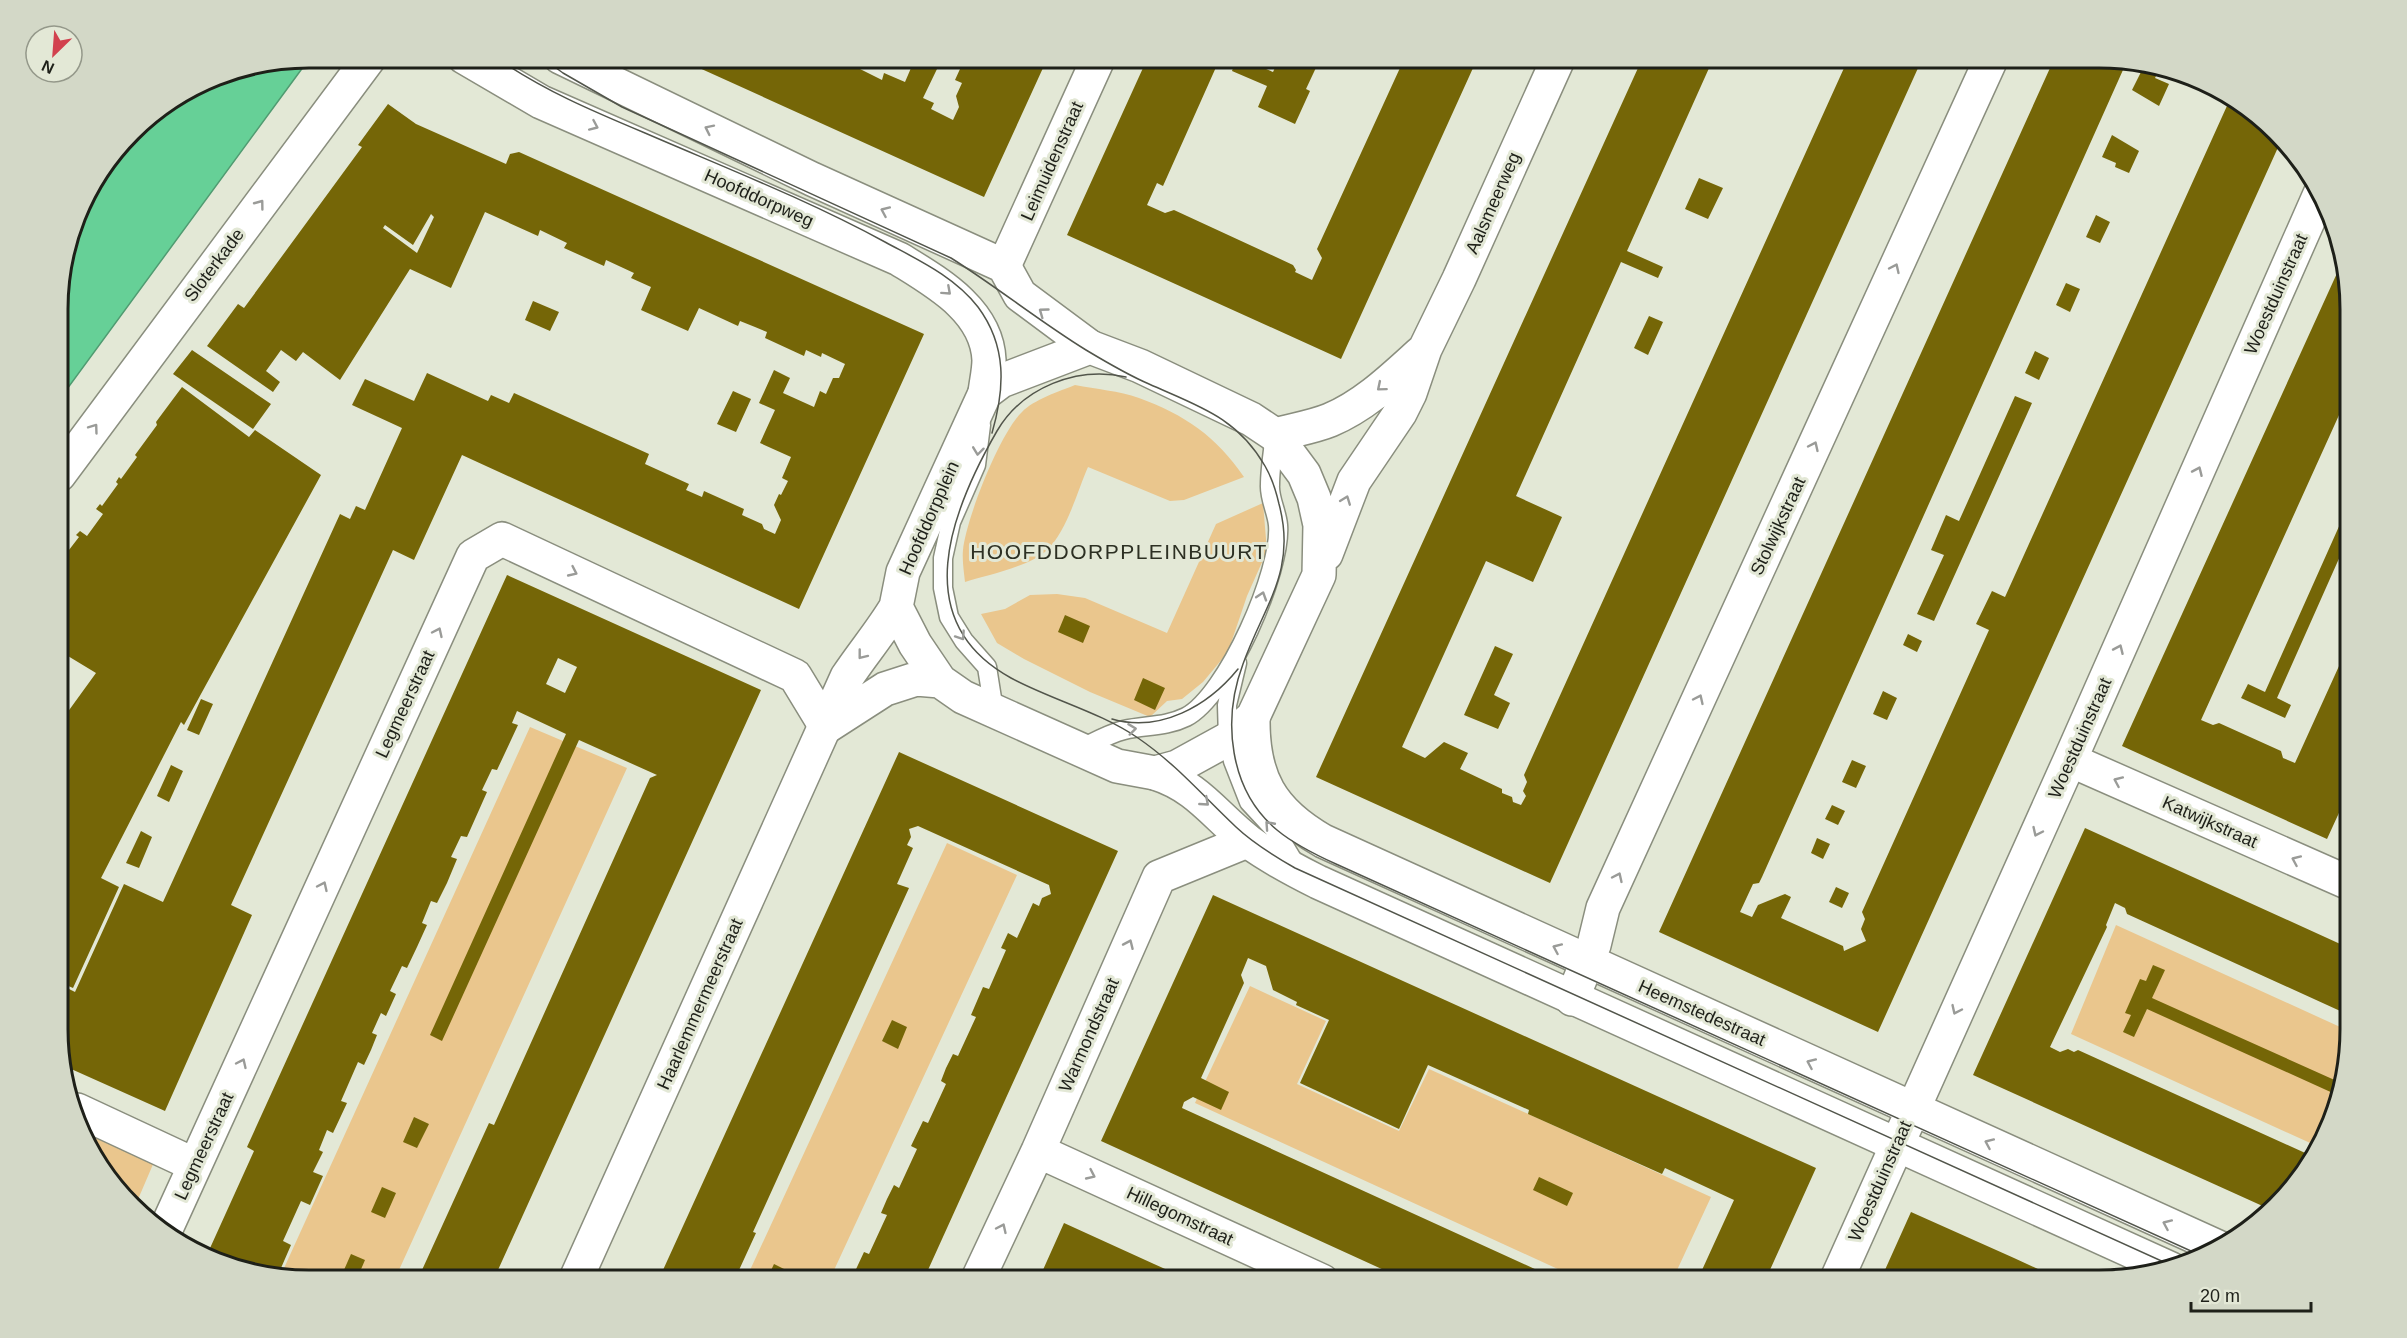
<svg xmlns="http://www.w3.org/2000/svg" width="2407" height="1338" font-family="Helvetica,sans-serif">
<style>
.green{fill:#eac68d}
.water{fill:#66d097;stroke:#509b71;stroke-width:1.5}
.building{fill:#756607;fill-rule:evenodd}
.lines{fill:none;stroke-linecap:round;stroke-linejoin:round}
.service-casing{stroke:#8a8e7e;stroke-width:21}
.minor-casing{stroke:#8a8e7e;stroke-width:36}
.tertiary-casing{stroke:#8a8e7e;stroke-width:36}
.secondary-casing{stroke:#8a8e7e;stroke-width:36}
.service{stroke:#fff;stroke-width:18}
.minor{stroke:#fff;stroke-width:33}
.tertiary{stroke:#fff;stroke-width:33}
.secondary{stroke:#fff;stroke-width:33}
.tram{stroke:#52554b;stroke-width:1.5}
.oneway{stroke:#9a9b98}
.labels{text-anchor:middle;stroke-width:6;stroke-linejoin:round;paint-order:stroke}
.street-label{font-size:18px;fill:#1e2019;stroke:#e3e8d6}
.quarter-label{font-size:21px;letter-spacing:1.5px;fill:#2d3023;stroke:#e3e8d6}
.rim{fill:none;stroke:#1e2019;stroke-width:3}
</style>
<rect width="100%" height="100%" fill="#e3e8d6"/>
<path class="green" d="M1075 385C1096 389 1119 391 1139 398 1185 415 1216 436 1244 477L1184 500 1170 501 1088 467C1077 492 1067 531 1047 550 1031 566 988 575 965 582 964 572 962 560 963 550 966 519 1000 433 1022 412 1033 400 1060 391 1075 385Z
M1263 503 1267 551 1247 596 1228 652 1203 682 1182 699 1167 701 1150 717 1090 692 1024 659 997 643 981 614 1005 609 1030 595 1057 594 1085 598 1167 633 1216 524Z
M530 727 627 768 394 1281H308L280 1277Z
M947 843 1017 875 829 1281H745Z
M2116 925 2349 1031V1046L2319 1147 2071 1034Z
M1250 986 1326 1021 1297 1084 1399 1131 1429 1069 1711 1197 1672 1281H1584L1195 1103Z
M85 1131 154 1162 136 1204 100 1170Z"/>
<path class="water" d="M310 57 309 59 59 400V276L83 197 142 120 212 76Z"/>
<path class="building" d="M675 57H860L856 67 882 80 884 73 905 82 914 61 904 57H933L929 65 937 69 923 98 934 103 931 109 953 120 959 107 956 96 962 83 955 80 965 58 971 61 973 57H1048L984 197Z
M1148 57H1238L1273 72 1280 57H1321L1306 89 1310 91 1295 124 1258 107 1267 86 1232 71 1234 65 1226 62 1223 68 1217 65 1163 186 1157 183 1147 205 1165 213 1174 210 1293 265 1296 270 1295 272 1312 280 1322 258 1317 249 1405 57H1478L1341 359 1067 235Z
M1643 57H1714L1627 251 1663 267 1658 278 1621 262 1516 496 1562 517 1533 582 1486 561 1402 747 1425 758 1444 742 1468 753 1460 769 1502 789V793L1512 797 1513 802 1521 805 1526 796 1523 791 1527 782 1524 775 1849 57H1923L1550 883 1316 777Z
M2055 57H2099L2127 61 1762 877 1759 883 1753 884 1740 912 1752 917 1758 905 1785 894 1791 897 1781 918 1843 946 1844 951 1866 941 1861 929 1865 919 1862 912 1989 630 1976 624 1992 591 2005 597 2231 97 2280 143 1878 1032 1659 932Z
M2143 68 2157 74 2155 78 2169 84 2159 106 2132 90Z
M388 104 416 124 506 164 510 154 519 152 924 334 799 609 462 455 414 560 393 550 231 905 252 915 165 1111 60 1064 59 984 75 992 124 884 163 902 340 514 350 519 356 506 365 510 402 428 352 405 365 379 414 401 427 373 488 401 491 395 509 403 514 393 649 454 645 464 689 484 686 490 702 497 704 491 744 509 742 515 762 524 764 529 775 534 781 520 774 505 779 494 781 495 788 481 782 478 791 457 760 443 775 410 759 403 774 370 790 378 783 393 814 407 820 391 826 394 833 378H839L845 364 822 353 821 357 806 350 804 356 765 338 767 332 755 327 740 321 738 326 699 308 688 331 641 310 651 287 631 278 634 273 606 260 604 266 564 248 567 243 540 230 538 236 485 212 451 288 410 269 340 380 303 352 296 361 281 350 266 371 280 382 273 392 207 346 238 304 244 308 362 147 358 145ZM431 214 434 217 417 253 383 228 385 225 413 245Z
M2112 135 2139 151 2129 173 2115 167 2116 163 2102 157Z
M1699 178 1723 188 1708 219 1685 209Z
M2096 215 2110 222 2100 243 2086 237Z
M2343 260 2349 291V393L2201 720 2213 725 2219 723 2281 751 2283 758 2295 763 2349 644V791L2327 839 2122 746Z
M2066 283 2080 289 2070 312 2056 305Z
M533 301 559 312 550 331 525 320Z
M1649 316 1663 322 1648 355 1634 348Z
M192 350 271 404 253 429 173 374Z
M2035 351 2049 358 2039 380 2025 373Z
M182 387 249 437 255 430 321 475 184 725 181 722 101 878 119 887 73 988 59 982V724L96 673 63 653 59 659V559H62L79 537 76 535 80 531 87 536 103 514 96 509 100 504 102 506 118 484 116 482 119 477 121 479 137 457 135 455 157 425 156 422Z
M733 391 751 399 736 432 717 424Z
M2015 396 2032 403 1934 621 1917 614 1944 555 1931 550 1946 515 1959 521Z
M2349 504V536L2277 698 2291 705 2285 718 2241 698 2248 684 2265 692Z
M507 575 761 690 493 1281H417L489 1123 494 1125 650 778 657 775 579 740 442 1041 430 1035 566 734 517 711 512 723 518 725 497 770 492 769 482 790 487 792 467 837 461 836 451 857 457 859 447 883 437 903 431 901 422 923 427 925 417 947 407 968 402 966 390 991 396 994 386 1016 381 1013 372 1033 377 1035 371 1050 364 1065 358 1062 341 1101 347 1103 333 1133 327 1130 319 1150 323 1152 313 1172 323 1176 310 1205 301 1201 283 1241 291 1245 278 1275 269 1271 267 1276 243 1273 206 1257 254 1151 247 1147ZM558 658 577 667 565 693 546 684Z
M1065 615 1090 626 1083 643 1058 632Z
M1908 634 1922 641 1917 652 1903 645Z
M1495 646 1513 654 1494 695 1510 703 1498 729 1464 715Z
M59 668 67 672 59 683Z
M1143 678 1165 688 1155 710 1134 700Z
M1883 691 1897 698 1887 720 1873 714Z
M201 699 213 704 199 735 187 730Z
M899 752 1118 851 923 1281 851 1280 864 1252 869 1254 887 1215 881 1213 887 1199 894 1185 899 1188 917 1149 911 1146 923 1121 928 1123 946 1084 941 1081 946 1068 953 1054 958 1056 976 1017 971 1015 983 987 989 989 1006 950 1001 948 1008 933 1017 938 1033 903 1039 906 1042 898 1051 894 1049 885 918 826 909 829 911 837 907 845 913 848 897 884 909 888 753 1232 756 1233 734 1281H658Z
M1852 760 1866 766 1856 788 1842 782Z
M171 765 183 771 169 802 157 796Z
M1832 805 1845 811 1838 825 1825 819Z
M2085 828 2349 948V1015L2127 914 2125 908 2115 903 2106 925 2107 927 2050 1047 2060 1052 2068 1049 2074 1052 2078 1050 2314 1157 2267 1208 1973 1075Z
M141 831 152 837 139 868 126 863Z
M1817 838 1830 844 1823 859 1811 853Z
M1836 887 1849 893 1842 908 1829 902Z
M1213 895 1816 1168 1765 1281H1697L1734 1200 1665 1168 1662 1174 1528 1114 1529 1110 1428 1065 1399 1129 1300 1083 1329 1020 1296 1005 1297 1002 1273 990 1266 966 1248 958 1241 975 1244 983 1201 1078 1229 1092 1221 1110 1193 1097 1184 1102 1182 1108 1561 1281H1408L1101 1141Z
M2153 965 2165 970 2152 998 2339 1082 2335 1094 2147 1009 2134 1037 2123 1032 2131 1015 2125 1013 2140 979 2146 981Z
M892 1020 907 1027 898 1049 882 1041Z
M414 1117 429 1124 417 1148 403 1142Z
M1539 1177 1573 1193 1567 1206 1533 1190Z
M382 1187 396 1193 385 1218 371 1212Z
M1911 1212 2014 1258 2062 1280 1880 1281Z
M1064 1223 1154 1264 1192 1281H1038Z
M351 1254 365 1260 356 1281H345L340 1279Z
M774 1264 792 1273 789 1281H766Z"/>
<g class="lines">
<defs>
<path id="service" d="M981 425 976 465 951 522 943 558V588L949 617 964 641 987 667 994 711
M1237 663 1227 705 1228 739 1233 761 1249 802 1274 829 1295 864
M1078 750C1093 743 1108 734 1124 730 1145 725 1166 727 1186 717 1227 696 1282 570 1278 525 1277 512 1269 498 1270 485 1270 469 1273 451 1275 435"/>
<path id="minor" d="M1004 266 1099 57
M59 475 370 57
M2070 760 2349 883
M1572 999 1594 945 1603 908 1992 57
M77 1110 195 1165
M1038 1151 1322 1281
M165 1231 473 556 502 539 795 676 826 727
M977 1281 1038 1151 1159 877 1247 841
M1836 1281 2070 760 2320 194"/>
<path id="tertiary" d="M464 57 541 102 899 259C936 282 987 310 989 360 989 371 986 383 985 393
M560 57 812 179 1004 266 1020 295 1090 347
M1253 717C1252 778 1271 811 1323 841L2220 1248
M1155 773C1199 787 1215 816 1249 842 1271 858 1294 870 1318 882L2171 1269"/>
<path id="secondary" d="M1090 347 1140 366 1251 419 1275 435 1304 474 1314 498 1320 525 1319 575 1253 717 1228 739 1177 767 1155 773 1117 766 963 697 940 681 915 644 896 607 903 572 985 393 1001 381Z
M1275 435C1293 430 1313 427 1330 420 1366 405 1395 376 1424 350
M1326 554 1354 481 1400 413 1410 393 1425 349 1459 279 1559 57
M826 727 885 689 916 679 940 681
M575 1281 847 677C863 653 881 632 896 607"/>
</defs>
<use href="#service" class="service-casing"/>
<use href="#minor" class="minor-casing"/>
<use href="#tertiary" class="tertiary-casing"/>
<use href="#secondary" class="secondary-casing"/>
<use href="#service" class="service"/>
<use href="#minor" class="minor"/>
<use href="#tertiary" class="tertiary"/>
<use href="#secondary" class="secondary"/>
<path class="tram" d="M495 57C545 91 590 110 645 133 726 168 808 200 885 242 918 260 954 276 978 307 1007 346 1005 388 992 433
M541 57 563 73 622 107 951 258C997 287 1039 321 1086 350 1106 362 1128 375 1149 384 1198 406 1237 417 1265 466 1272 478 1276 491 1279 504 1297 571 1264 605 1243 664 1222 720 1229 790 1277 830 1295 845 1316 855 1336 864L2202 1256
M1126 377C1077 366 1023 387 997 431 951 511 907 621 1011 678 1052 700 1100 712 1138 738 1176 764 1203 796 1236 827 1253 843 1274 856 1295 868L2177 1268
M1112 719C1160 733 1208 706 1238 669"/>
</g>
<defs><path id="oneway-chevron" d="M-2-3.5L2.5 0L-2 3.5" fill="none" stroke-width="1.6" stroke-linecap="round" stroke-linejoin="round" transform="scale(1.5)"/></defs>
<g class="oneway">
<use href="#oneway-chevron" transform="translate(594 126) rotate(24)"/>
<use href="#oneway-chevron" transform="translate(709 129) rotate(-154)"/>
<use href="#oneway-chevron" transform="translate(260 204) rotate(-53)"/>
<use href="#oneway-chevron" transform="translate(885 211) rotate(-156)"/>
<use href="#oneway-chevron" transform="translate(1895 268) rotate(-65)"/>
<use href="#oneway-chevron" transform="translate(947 291) rotate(42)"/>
<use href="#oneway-chevron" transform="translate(1043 312) rotate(-144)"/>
<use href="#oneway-chevron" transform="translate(1381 387) rotate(140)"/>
<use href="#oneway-chevron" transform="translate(94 428) rotate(-54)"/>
<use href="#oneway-chevron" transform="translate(1814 446) rotate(-65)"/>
<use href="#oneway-chevron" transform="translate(978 451) rotate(97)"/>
<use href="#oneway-chevron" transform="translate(2198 471) rotate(-66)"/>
<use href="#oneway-chevron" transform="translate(1346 500) rotate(-69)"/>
<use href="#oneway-chevron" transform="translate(573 572) rotate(25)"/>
<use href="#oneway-chevron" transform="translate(1262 596) rotate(-72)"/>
<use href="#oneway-chevron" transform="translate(438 632) rotate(-65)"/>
<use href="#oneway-chevron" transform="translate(961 636) rotate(56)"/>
<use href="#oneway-chevron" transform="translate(2119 649) rotate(-66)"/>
<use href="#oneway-chevron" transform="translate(862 655) rotate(128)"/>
<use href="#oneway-chevron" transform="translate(1699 699) rotate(-65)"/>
<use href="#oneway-chevron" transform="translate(1132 729) rotate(-7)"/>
<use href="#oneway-chevron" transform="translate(2118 781) rotate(-156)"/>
<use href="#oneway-chevron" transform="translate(1205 802) rotate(41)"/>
<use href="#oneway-chevron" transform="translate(1269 825) rotate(-132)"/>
<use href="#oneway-chevron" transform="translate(2037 832) rotate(115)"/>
<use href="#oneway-chevron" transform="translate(2296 860) rotate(-156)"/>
<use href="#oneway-chevron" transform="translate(1618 877) rotate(-65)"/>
<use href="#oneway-chevron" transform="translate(323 886) rotate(-65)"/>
<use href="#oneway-chevron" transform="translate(1129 944) rotate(-66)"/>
<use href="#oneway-chevron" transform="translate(1557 948) rotate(-156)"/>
<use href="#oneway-chevron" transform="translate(1956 1010) rotate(115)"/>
<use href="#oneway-chevron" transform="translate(242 1063) rotate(-65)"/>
<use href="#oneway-chevron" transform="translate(1811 1063) rotate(-156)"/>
<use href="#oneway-chevron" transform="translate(1989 1143) rotate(-156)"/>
<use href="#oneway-chevron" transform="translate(1091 1175) rotate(25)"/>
<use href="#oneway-chevron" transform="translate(2167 1224) rotate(-156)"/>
<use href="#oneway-chevron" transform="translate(1002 1228) rotate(-65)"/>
</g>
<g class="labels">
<g class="street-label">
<text transform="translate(1052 161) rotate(-66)" y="6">Leimuidenstraat</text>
<text transform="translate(759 198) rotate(24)" y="6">Hoofddorpweg</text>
<text transform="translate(1493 203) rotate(-66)" y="6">Aalsmeerweg</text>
<text transform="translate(214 265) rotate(-53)" y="6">Sloterkade</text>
<text transform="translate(2276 294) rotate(-66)" y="6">Woestduinstraat</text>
<text transform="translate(929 518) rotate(-66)" y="6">Hoofddorpplein</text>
<text transform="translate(1778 526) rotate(-65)" y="6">Stolwijkstraat</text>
<text transform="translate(405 704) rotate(-65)" y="6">Legmeerstraat</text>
<text transform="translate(2080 738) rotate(-66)" y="6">Woestduinstraat</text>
<text transform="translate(2210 822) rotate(24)" y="6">Katwijkstraat</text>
<text transform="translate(700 1004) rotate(-66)" y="6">Haarlemmermeerstraat</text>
<text transform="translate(1702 1013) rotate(24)" y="6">Heemstedestraat</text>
<text transform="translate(1089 1035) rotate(-66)" y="6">Warmondstraat</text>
<text transform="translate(204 1146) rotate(-65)" y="6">Legmeerstraat</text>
<text transform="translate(1880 1181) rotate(-66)" y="6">Woestduinstraat</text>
<text transform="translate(1180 1216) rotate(25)" y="6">Hillegomstraat</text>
</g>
<g class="quarter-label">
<text x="1119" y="559">HOOFDDORPPLEINBUURT</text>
</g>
</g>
<path d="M0 0H2407V1338H0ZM309 68H2099A241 241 0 0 1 2340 309V1029A241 241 0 0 1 2099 1270H309A241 241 0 0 1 68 1029V309A241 241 0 0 1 309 68Z" fill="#d3d8c7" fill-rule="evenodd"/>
<path class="rim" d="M309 68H2099A241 241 0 0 1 2340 309V1029A241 241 0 0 1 2099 1270H309A241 241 0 0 1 68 1029V309A241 241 0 0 1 309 68Z"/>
<g transform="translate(54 54) rotate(205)"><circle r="28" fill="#e3e8d6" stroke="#94988a" stroke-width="1.5"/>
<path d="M0-4.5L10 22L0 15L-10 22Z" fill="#d2414e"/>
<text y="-9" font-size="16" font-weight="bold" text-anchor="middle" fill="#1e2019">N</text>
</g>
<path d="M2191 1302v9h120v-9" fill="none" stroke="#1e2019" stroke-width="3"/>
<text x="2200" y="1302" font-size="18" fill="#1e2019" stroke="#e3e8d6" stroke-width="4.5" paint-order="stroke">20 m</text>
</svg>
